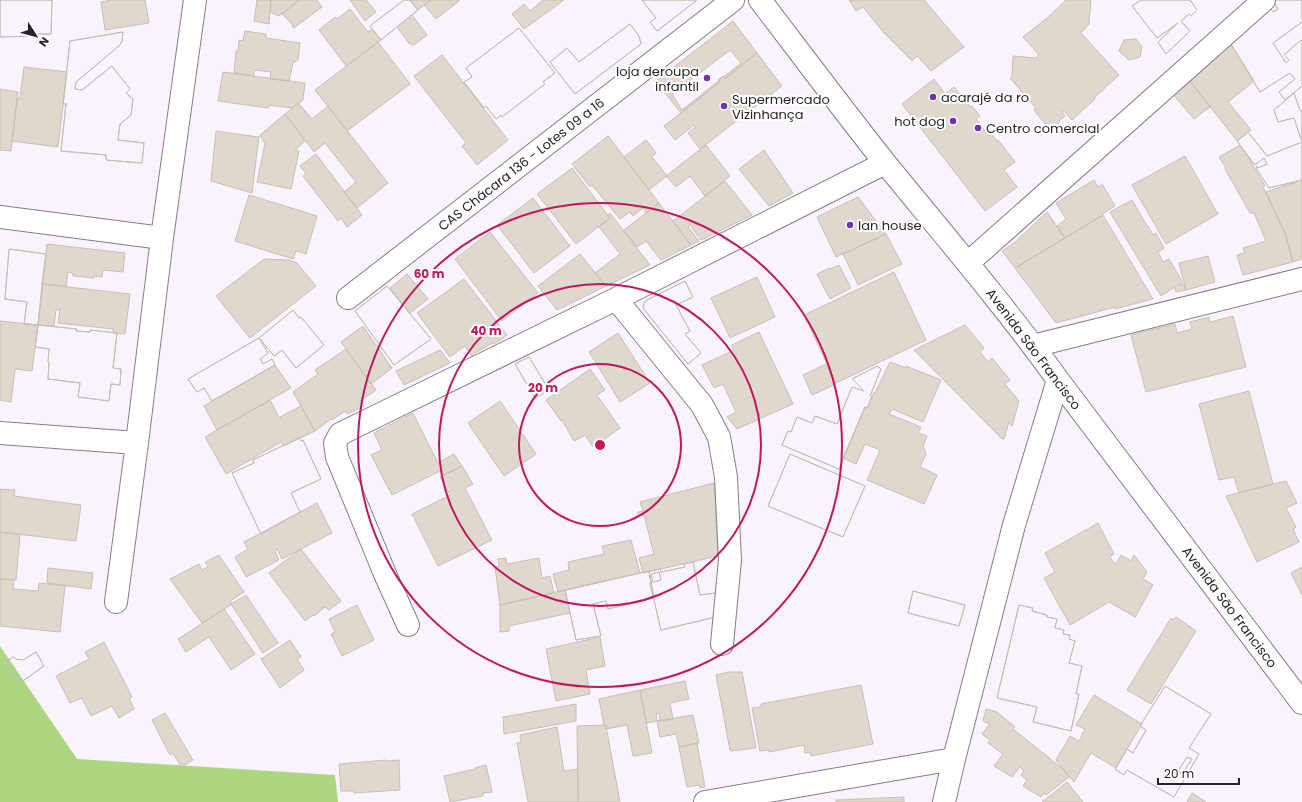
<svg xmlns="http://www.w3.org/2000/svg" width="1302" height="802" font-family="Poppins,sans-serif">
<style>
.forest{fill:#acd67f}
.building{fill:#ded8ce;stroke:#c6c0b6;fill-rule:evenodd}
.lines{fill:none;stroke-linecap:round;stroke-linejoin:round}
.minor-casing{stroke:#847e87;stroke-width:24}
.minor{stroke:#fff;stroke-width:22}
.ring{fill:none;stroke:#c2185b;stroke-width:2}
.poi-dot{fill:#6b35ac;stroke:#fff;stroke-width:1.5}
.labels{text-anchor:middle;stroke-width:4;stroke-linejoin:round;paint-order:stroke}
.poi-label{font-size:13px;fill:#252327;stroke:#fff;text-anchor:start}
.street-label{font-size:13px;fill:#252327;stroke:#fff}
.centre{fill:#c2185b;stroke:#fff;stroke-width:2}
.ring-label{font-size:12px;text-anchor:middle;font-weight:bold;fill:#c2185b;stroke:#fff;stroke-width:4;stroke-linejoin:round;paint-order:stroke}
</style>
<rect width="100%" height="100%" fill="#faf3fd"/>
<path class="forest" d="M0 646 77 759 335 775 338 802H0Z"/>
<path class="building" d="M0 0H52L51 34H35L36 36 0 37Z
M0 0H52L51 34H35L36 36 0 37Z
M111 0H145L149 23 105 30 101 2Z
M257 0H271L269 24 254 21Z
M271 0H299L279 16 270 12Z
M299 0H317L322 7 294 28 292 26 293 25 282 14Z
M350 0H366L376 12 365 21Z
M404 0H410L418 10 381 40 370 26Z
M404 0H410L418 10 381 40 370 26Z
M410 0H431L418 10Z
M431 0H459V1L436 19 424 5Z
M543 0H564L524 29 512 14 524 4 530 11Z
M642 0H697L657 31 650 22 656 18Z
M642 0H697L657 31 650 22 656 18Z
M849 0H924L964 47 931 71 917 56 912 61 884 33 863 7 856 11Z
M1066 0H1091L1089 24 1081 33 1119 75 1094 98 1095 99 1072 120 1064 111 1062 112 1065 116 1059 121 1060 122 1050 130 1034 110 1036 108 1010 78 1012 76 1013 56 1035 58 1039 55 1023 37 1047 18Z
M1141 0H1190L1197 10 1191 16 1189 14 1181 21 1190 31 1166 54 1158 42 1178 23 1157 38 1132 6Z
M1141 0H1190L1197 10 1191 16 1189 14 1181 21 1190 31 1166 54 1158 42 1178 23 1157 38 1132 6Z
M1273 0H1302V22L1273 43 1286 63 1289 60 1284 55 1301 40 1302 41V86L1285 100 1279 92 1295 79 1290 73 1260 92 1229 41 1268 5 1273 12 1278 9Z
M1273 0H1302V22L1273 43 1286 63 1289 60 1284 55 1301 40 1302 41V86L1285 100 1279 92 1295 79 1290 73 1260 92 1229 41 1268 5 1273 12 1278 9Z
M350 9 368 32 372 29 381 40 346 66 319 30 335 17 337 19Z
M412 15 427 35 414 45 410 44 408 42 397 27Z
M733 21 757 53 725 79 723 76 718 80 720 82 681 113 656 81Z
M630 24 639 36 641 44 575 94 550 62 567 48 579 62Z
M630 24 639 36 641 44 575 94 550 62 567 48 579 62Z
M519 28 555 73 543 82 545 84 502 117 501 115 496 119 486 106 484 108 464 82 472 77 466 68Z
M519 28 555 73 543 82 545 84 502 117 501 115 496 119 486 106 484 108 464 82 472 77 466 68Z
M245 31 266 34V38L300 43 298 60 293 63 289 81 270 79 271 72 254 70V76L234 73 236 51H238L239 40 243 41Z
M123 32 122 41 120 45 76 82 75 89 82 90 112 66 130 89 126 93 133 99 131 115 120 124 118 140 144 143 142 163 106 160V155L61 151 66 104H63L70 41Z
M123 32 122 41 120 45 76 82 75 89 82 90 112 66 130 89 126 93 133 99 131 115 120 124 118 140 144 143 142 163 106 160V155L61 151 66 104H63L70 41Z
M1136 39 1142 47 1140 57 1129 60 1119 51 1124 40Z
M1229 41 1254 81 1228 102 1251 130 1237 141 1187 77Z
M378 42 410 84 347 131 315 90Z
M730 50 741 63 682 110 672 94Z
M757 53 782 86 700 149 688 133 695 127 694 125 675 140 664 126Z
M442 55 508 140 477 165 462 146 466 143 414 76Z
M24 67 67 72 58 147 12 141 17 98H20Z
M223 72 305 83 303 100 292 108 269 105 268 108 218 101Z
M934 79 945 94 954 87 967 103 969 101 970 103 968 104 970 107 972 106 980 116 976 119 989 136 992 134 997 141 998 140 1015 162 1004 170 1017 187 985 211 902 104Z
M1188 79 1210 107 1194 119 1172 93Z
M0 89 18 92 11 151 0 150Z
M1294 93 1300 110H1302V180L1269 188 1256 168 1257 166 1258 168 1267 164 1264 158 1255 165 1237 141 1248 132 1267 156 1302 142 1294 118 1278 122 1274 110Z
M1294 93 1300 110H1302V180L1269 188 1256 168 1257 166 1258 168 1267 164 1264 158 1255 165 1237 141 1248 132 1267 156 1302 142 1294 118 1278 122 1274 110Z
M298 103 312 119 328 106 388 183 357 208 344 192 356 182 325 143 314 152 285 114Z
M285 114 304 139V142L295 150 299 151 291 189 257 182 265 144 260 135Z
M216 131 258 137 259 136 252 193 211 181Z
M608 136 659 203 646 213 643 208 633 216 630 212 620 219 592 185 590 187 572 164Z
M646 140 656 153 652 157 667 176 649 190 624 157Z
M706 145 730 176 705 196 690 176 676 187 666 176Z
M1240 145 1247 155 1265 186 1263 187 1285 233 1293 262 1243 275 1237 255 1245 253 1243 248 1266 241 1254 213H1250L1225 169 1226 168 1219 157Z
M764 150 793 193 769 206 739 169Z
M316 154 362 215 347 227 341 218 338 221 303 176 306 173 300 166Z
M1185 156 1218 214 1166 244 1132 185Z
M572 168 610 218 576 244 537 194Z
M1094 180 1098 187 1102 184 1115 206 1102 214 1103 215 1065 238 1057 226 1066 219 1056 203Z
M1302 180V259L1293 262 1285 233 1266 192Z
M725 181 752 215 701 240 690 225 688 227 699 241 691 245 673 221Z
M249 195 317 216 306 254 296 251 293 259 235 241Z
M858 197 886 234 836 257 817 217Z
M533 198 570 246 534 273 497 225Z
M1132 200 1147 226H1148L1153 235 1156 233 1164 248 1158 252 1163 262 1169 259 1183 283 1179 285H1184L1186 290 1176 292 1175 287 1161 296 1110 212Z
M659 203 691 245 661 260 646 241 637 247 624 230Z
M1047 212 1065 238 1015 268 1002 251 1014 243Z
M610 213 650 265 606 286 595 273 620 254 599 227 610 218 608 215Z
M1103 215 1153 299 1115 309V307L1056 323 1015 268Z
M490 232 538 293 502 321 455 259Z
M886 234 902 264 858 285 843 254Z
M47 244 125 253 123 272 103 270 102 277 94 276V278L73 276V273L68 272 66 286 42 284Z
M9 249 46 254 38 325 24 324 27 302 5 299Z
M9 249 46 254 38 325 24 324 27 302 5 299Z
M580 254 606 286 557 310 538 286Z
M1208 256 1215 282 1186 290 1179 263Z
M264 259 289 260 297 263 316 286 250 338 216 296Z
M839 265 851 288 830 299 817 274 829 268 830 269Z
M894 272 926 340 836 383 804 315Z
M407 274 428 299 410 313 390 288Z
M757 277 775 317 730 338 711 298Z
M464 279 507 335 494 344 493 343 475 353 472 356 465 346 450 357 417 313Z
M685 281 693 297 676 305 690 331 685 334 701 353 688 364 643 308 645 301Z
M685 281 693 297 676 305 690 331 685 334 701 353 688 364 643 308 645 301Z
M42 284 130 294 125 334 113 333V329L58 323 60 310H56L54 326 38 325Z
M387 286 431 339 394 365 355 311Z
M387 286 431 339 394 365 355 311Z
M293 310 299 318 301 317 324 345 296 368 282 350 274 356 259 338Z
M293 310 299 318 301 317 324 345 296 368 282 350 274 356 259 338Z
M1233 316 1246 367 1146 392 1131 335 1175 324 1177 333 1192 329 1190 322 1209 317 1210 322Z
M0 321 38 325 32 371 15 369 11 402 0 400Z
M38 325 77 329 76 331 90 332V330L117 333 113 368 121 369 120 385 111 384 109 401 78 397 80 383 48 379 49 363 48 362 49 349 35 347Z
M38 325 77 329 76 331 90 332V330L117 333 113 368 121 369 120 385 111 384 109 401 78 397 80 383 48 379 49 363 48 362 49 349 35 347Z
M965 325 984 348 980 352 988 362 992 358 1010 380 1005 384 1019 401 1012 426 1009 422 1004 439H1002L914 350Z
M363 326 392 368 371 384 341 342Z
M759 332 793 404 737 429 727 417 736 412 723 384 714 388 702 365 734 350 732 345Z
M618 333 650 383 620 402 589 352Z
M259 338 268 353 260 359 263 364 272 359 275 365 212 401 204 388 197 392 188 379Z
M259 338 268 353 260 359 263 364 272 359 275 365 212 401 204 388 197 392 188 379Z
M346 349 376 390 360 401 363 406 348 414 345 411 332 420 331 419 315 431 293 392 318 374 315 370Z
M440 350 450 363 404 385 396 371Z
M529 357 549 390 535 398 515 364Z
M529 357 549 390 535 398 515 364Z
M890 362 906 368V366L941 380 923 422 892 409 889 414 921 427 918 433 927 436 923 446 926 454 920 467 937 475 924 504 867 480 880 450 865 444 856 464 843 458 865 407 867 408 874 392 875 393Z
M826 364 836 384 812 395 803 375Z
M275 365 291 388 217 430 204 406Z
M877 366 881 369 870 396 872 397 867 408 865 407 839 469 782 445 788 431 791 432 797 417 812 423 815 416 837 424 852 387 864 391 852 379Z
M877 366 881 369 870 396 872 397 867 408 865 407 839 469 782 445 788 431 791 432 797 417 812 423 815 416 837 424 852 387 864 391 852 379Z
M590 369 605 390 597 395 620 428 593 447 585 435 574 441 562 420 561 421 546 400Z
M1249 391 1273 484 1239 493 1234 477 1219 480 1199 404Z
M270 400 280 419 281 418 280 417 301 406 315 431 283 446 281 442 226 474 205 437Z
M500 401 536 454 504 476 468 423Z
M413 413 438 463 454 454 462 466 444 475 442 470 392 495 371 455 382 450 374 433Z
M299 438 301 441 303 440 321 479 291 493 300 512 261 534 232 473 254 463 253 460Z
M299 438 301 441 303 440 321 479 291 493 300 512 261 534 232 473 254 463 253 460Z
M790 454 865 486 843 537 768 506Z
M790 454 865 486 843 537 768 506Z
M462 466 473 484 465 488 492 540 438 566 412 514 450 495 440 477Z
M1286 481 1297 503 1286 508 1296 527 1293 529 1299 542 1257 562 1226 496Z
M714 483 718 556 643 573 639 558 654 554 644 515 639 516 638 512 643 511 640 502Z
M0 489 15 490 14 496 81 505 76 541 0 532Z
M317 503 332 533 282 559 277 549 275 551 279 560 246 577 235 557 248 549 244 542Z
M1098 523 1114 554 1110 556 1112 561 1116 564 1121 555 1131 561 1134 555 1147 572 1143 579 1153 585 1135 617 1109 602 1070 625 1044 578 1055 572 1045 553Z
M0 532 20 535 16 580 0 579Z
M631 540 640 573 558 592 553 574 569 570 568 562 604 554 602 546Z
M301 549 341 601 329 610 325 607 314 616 313 615 305 621 269 573Z
M219 555 244 592 230 601 232 604 202 623 170 579 199 564 202 570 208 567 205 562Z
M506 558 507 564 539 558 542 578 550 576 554 593 500 605 495 567 499 566 498 559Z
M693 562 700 595 715 593 720 616 661 630 650 583H651L649 571 660 569 661 572 685 567 684 564ZM659 572 661 580 653 582 651 574Z
M693 562 700 595 715 593 720 616 661 630 650 583H651L649 571 660 569 661 572 685 567 684 564ZM659 572 661 580 653 582 651 574Z
M1302 567V595L1291 573Z
M48 568 93 573 91 589 47 583Z
M649 571 654 598 608 609 606 601 593 604 601 636 576 640 565 590Z
M649 571 654 598 608 609 606 601 593 604 601 636 576 640 565 590Z
M0 579 14 580 13 589 38 591 39 583 65 586 60 632 0 626Z
M565 590 570 613 509 626V631L500 632V605Z
M913 591 965 605 959 626 908 613Z
M913 591 965 605 959 626 908 613Z
M246 595 278 643 263 653 231 604Z
M357 605 374 640 342 656 331 634 335 632 329 619Z
M1019 605 1033 608 1032 611 1047 615V617L1057 619 1055 628 1064 630 1063 634 1070 635 1069 639 1075 641 1069 663 1082 666 1076 694H1079L1071 731 1033 722 1037 707 997 698Z
M1019 605 1033 608 1032 611 1047 615V617L1057 619 1055 628 1064 630 1063 634 1070 635 1069 639 1075 641 1069 663 1082 666 1076 694H1079L1071 731 1033 722 1037 707 997 698Z
M224 609 255 654 231 670 209 637 186 652 178 639Z
M1176 617 1196 631 1151 704 1127 690 1171 618 1173 620Z
M600 637 605 666 586 670 590 694 556 701 546 649Z
M290 640 301 657 297 659 304 670 280 688 261 659Z
M104 642 132 697 129 698 134 709 119 718 112 706 91 716 82 698 70 703 56 676 89 659 85 652Z
M36 652 44 666 20 683 4 664 13 657 18 660 19 659 21 660 22 659 23 660Z
M36 652 44 666 20 683 4 664 13 657 18 660 19 659 21 660 22 659 23 660Z
M728 672H742L756 748 731 751V750H730L716 675Z
M685 681 689 699 670 703 673 719 660 721 659 713 656 714 657 721 646 723 640 690Z
M861 685 873 744 811 756 810 752 805 753 804 745 769 752V750L760 751 752 708 761 707V704Z
M1165 686 1211 714 1189 748 1199 754 1174 797 1127 770 1124 775 1115 769 1127 749 1133 753 1146 730 1140 726ZM1187 757 1192 759 1182 774 1178 771Z
M1165 686 1211 714 1189 748 1199 754 1174 797 1127 770 1124 775 1115 769 1127 749 1133 753 1146 730 1140 726ZM1187 757 1192 759 1182 774 1178 771Z
M640 690 652 753 633 756 627 725 606 729V726L604 725 599 699Z
M1094 695 1142 724 1116 768 1091 753 1074 782 1056 760 1070 736 1079 741 1085 729 1076 725Z
M576 704V721L504 734 503 717Z
M986 709 997 712 1015 727 1013 729 1063 769 1069 777 1046 795 1044 793 1041 797 1023 786 1027 780 1021 775 1024 771 1020 767 1012 777 994 766 1003 754 988 743 990 740 982 734 990 724 983 721Z
M165 713 193 760 181 767 173 753 170 755 152 720Z
M693 715 699 743 679 747 676 734 660 737 657 721Z
M604 725 606 726 620 802H578L577 726Z
M557 727 564 771 578 769V802H528L517 743 521 742 520 735Z
M697 743 705 787 700 788 699 785 687 787 679 747Z
M386 760V761L399 760 400 790 354 793V791H341L339 764Z
M486 765 492 792 483 793V796L450 802 444 776 475 769V768Z
M1067 782 1083 802H1042Z
M1192 793 1197 796 1206 802H1187Z
M904 797V802H836V800Z"/>
<g class="lines">
<defs>
<path id="minor" d="M760 0C802 55 843 110 886 164 944 235 1004 305 1058 380L1302 703
M0 217 162 238
M968 263 1264 0
M348 298 733 0
M616 299 702 405 719 437 726 477 730 560 722 644
M1033 346 1302 279
M0 433 137 443
M116 602 137 443 162 238 195 0
M408 625 385 574 337 457 335 443 340 434 616 299 885 163
M705 802 954 759
M944 802 954 759 1014 525 1058 380"/>
</defs>
<use href="#minor" class="minor-casing"/>
<use href="#minor" class="minor"/>
</g>
<g class="ring">
<circle cx="600" cy="445" r="81"/>
<circle cx="600" cy="445" r="161"/>
<circle cx="600" cy="445" r="242"/>
</g>
<g class="poi-dot">
<circle cx="707" cy="78" r="4"/>
<circle cx="933" cy="97" r="4"/>
<circle cx="724" cy="106" r="4"/>
<circle cx="953" cy="121" r="4"/>
<circle cx="978" cy="128" r="4"/>
<circle cx="850" cy="225" r="4"/>
</g>
<g class="labels">
<g class="poi-label">
<text x="699" y="76" text-anchor="end">loja deroupa<tspan x="699" dy="15">infantil</tspan></text>
<text x="941" y="102">acarajé da ro</text>
<text x="732" y="104">Supermercado<tspan x="732" dy="15">Vizinhança</tspan></text>
<text x="945" y="126" text-anchor="end">hot dog</text>
<text x="986" y="133">Centro comercial</text>
<text x="858" y="230">lan house</text>
</g>
<g class="street-label">
<text transform="translate(521 164) rotate(-38)" y="5">CAS Chácara 136 - Lotes 09 a 16</text>
<text transform="translate(1034 349) rotate(53)" y="5">Avenida São Francisco</text>
<text transform="translate(1230 607) rotate(53)" y="5">Avenida São Francisco</text>
</g>
</g>
<circle cx="600" cy="445" r="6" class="centre"/>
<g class="ring-label">
<text x="429" y="278">60 m</text>
<text x="486" y="335">40 m</text>
<text x="543" y="392">20 m</text>
</g>
<g transform="translate(36 36) rotate(126)" stroke="#ffffff" stroke-width="3" paint-order="stroke">
<path d="M0-3L7 15L0 10L-7 15Z" fill="#252327"/>
<text y="-6" font-size="11" font-weight="bold" text-anchor="middle" fill="#252327">N</text>
</g>
<path d="M1158 778v6h81v-6" fill="none" stroke="#252327" stroke-width="2"/>
<text x="1164" y="778" font-size="12" fill="#252327" stroke="#ffffff" stroke-width="3" paint-order="stroke">20 m</text>
</svg>
